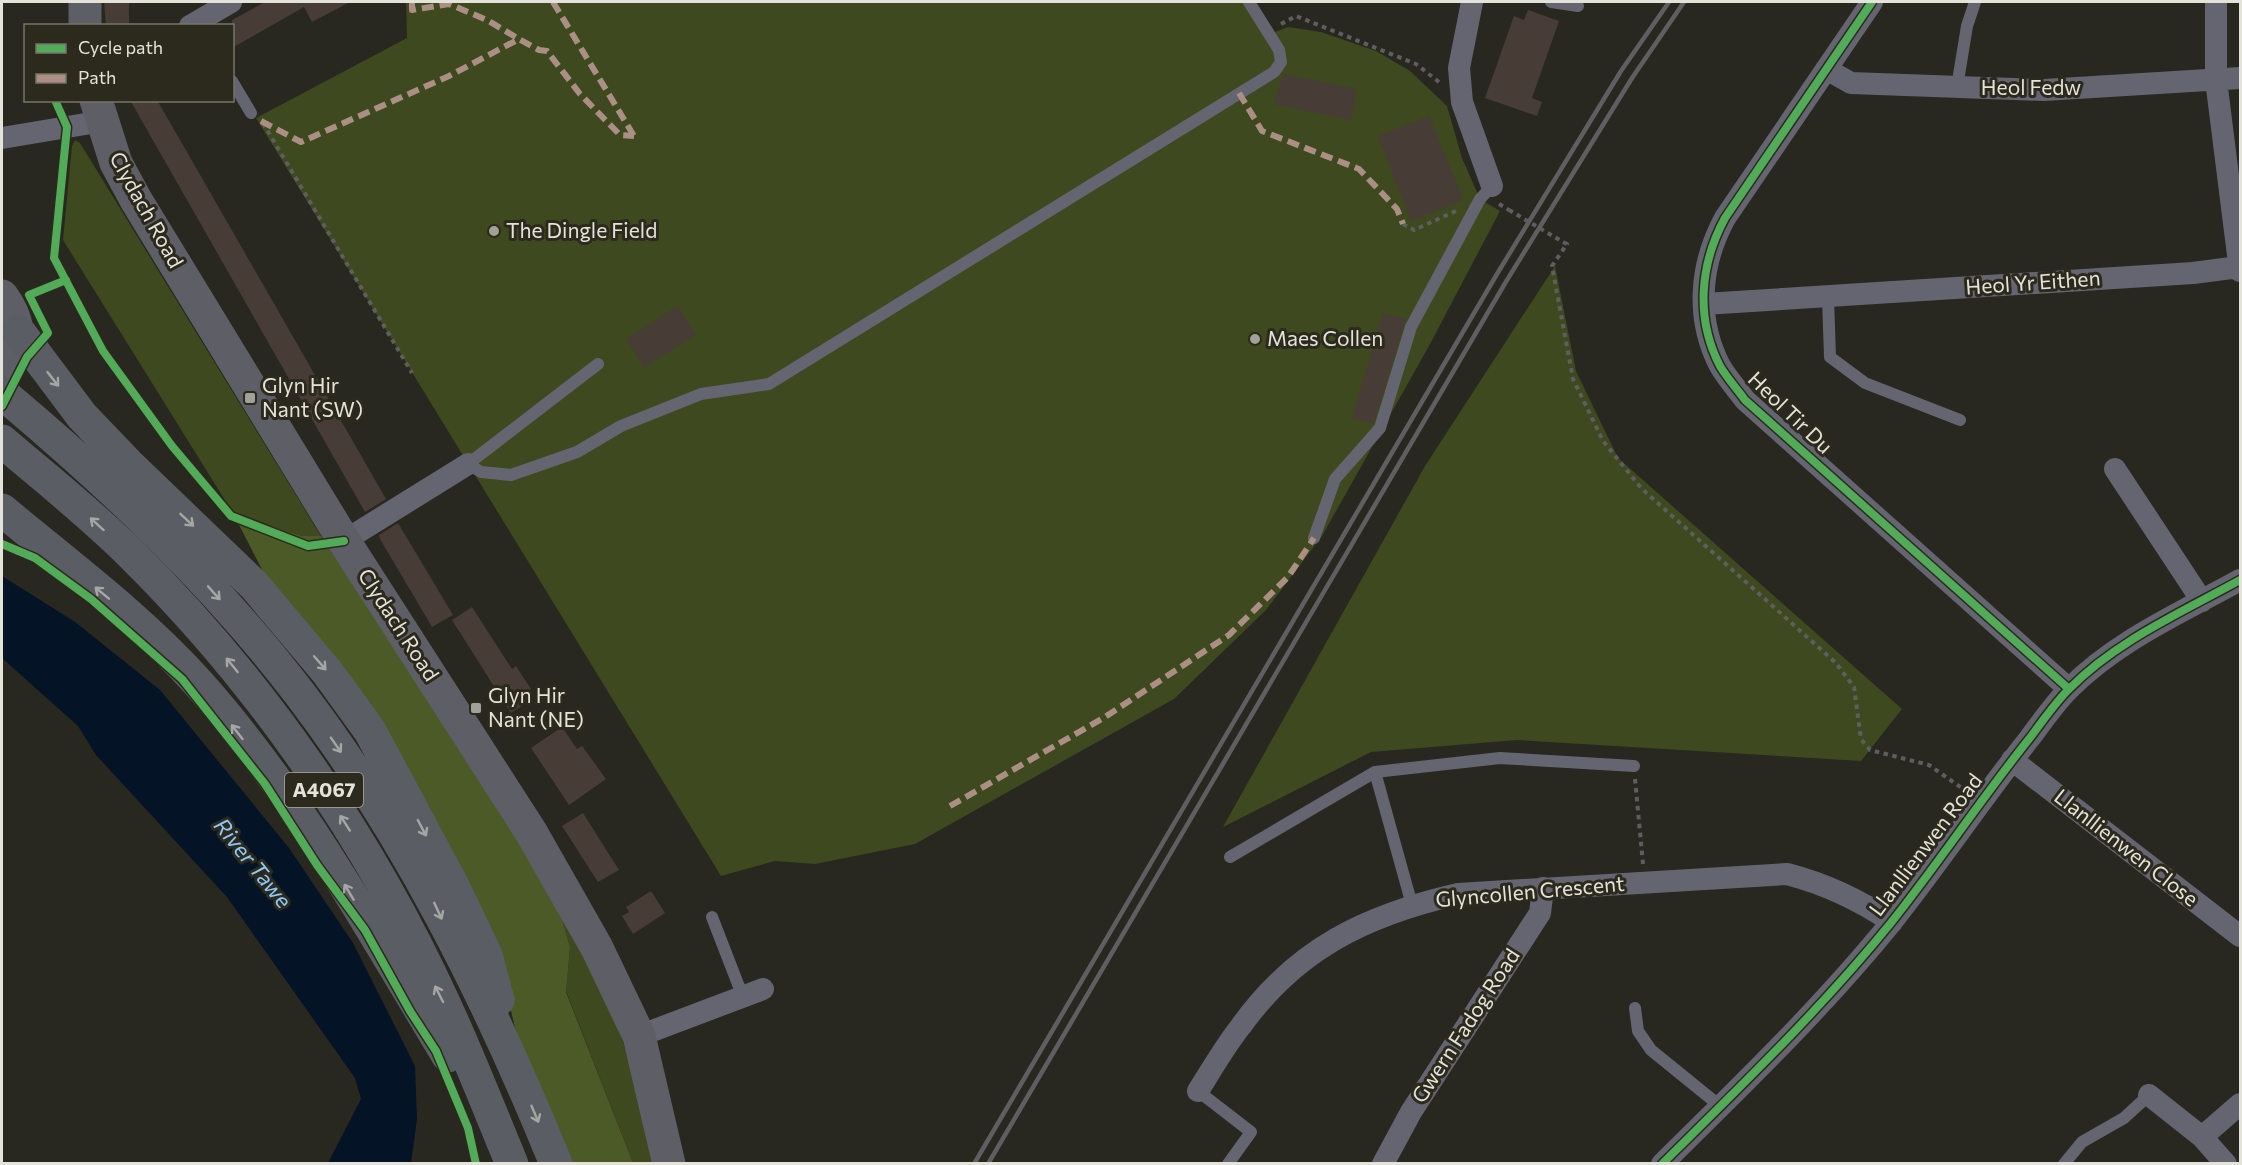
<svg xmlns="http://www.w3.org/2000/svg" width="2242" height="1165" font-family="Commissioner,sans-serif">
<style>
.green{fill:#3e491f}
.forest{fill:#4c5a27}
.water{fill:#041325}
.building{fill:#473d36}
.lines{fill:none;stroke-linecap:round;stroke-linejoin:round}
.path{stroke:#5e5e61;stroke-width:4;stroke-dasharray:4.5 4.5;stroke-linecap:butt}
.lane{stroke:#646571;stroke-width:12}
.street{stroke:#646571;stroke-width:22}
.secondary{stroke:#5e5e66;stroke-width:33}
.primary{stroke:#5b5d64;stroke-width:33}
.rail{stroke:#5f5f61;stroke-width:4.5}
.path-bridge{stroke:#5e5e61;stroke-width:4;stroke-dasharray:4.5 4.5;stroke-linecap:butt}
.quiet{stroke:#ac8f84;stroke-width:6;stroke-dasharray:12 6;stroke-linecap:butt}
.cycleway-casing{stroke:#2c2a1d;stroke-width:11}
.cycleway{stroke:#51ab58;stroke-width:8}
.oneway{stroke:#a6a7a5}
.poi-dot{fill:#a2a199;stroke:#2c2a1d;stroke-width:2}
.labels{text-anchor:middle;stroke-width:6;stroke-linejoin:round;paint-order:stroke}
.shield{fill:#2c2a1d;stroke:#adaca1;stroke-width:1.5}
.shield-label{font-size:20px;font-weight:bold;fill:#e4e3da}
.street-label{font-size:21px;fill:#e4e3da;stroke:#2c2a1d}
.poi-label{font-size:21px;fill:#e4e3da;stroke:#2c2a1d;text-anchor:start}
.water-label{font-size:22px;font-style:italic;fill:#8fc7fa;stroke:#2c2a1d}
</style>
<rect width="100%" height="100%" fill="#282720"/>
<path class="green" d="M406 2H1249L1269 34 1288 27 1321 32 1376 51 1410 71 1447 106 1462 158 1480 199 1500 211 1429 346 1322 536 1266 610 1174 699 915 844 815 864 775 861 721 876 256 118 407 38Z
M75 140 80 143 321 536H302L233 513 63 240 72 146Z
M1555 266 1576 371 1618 458 1902 709 1861 761 1517 740 1371 752 1223 827 1425 466Z
M557 903 616 1018 651 1136 655 1163H633L566 991 570 947Z"/>
<path class="forest" d="M233 513 302 536H321L456 739 557 902 570 947 566 992 633 1163H565L521 1052 503 978 279 603Z"/>
<path class="water" d="M2 576 75 622 160 690 289 848 353 943 415 1066 417 1119 411 1163H328L361 1099 355 1078 227 897 96 755 78 726 2 658Z"/>
<path class="building" d="M104 2H129V26H106Z
M265 2H350L312 22 304 7 232 48V20Z
M1528 10 1559 21 1532 98 1542 102 1537 116 1485 98 1514 16 1524 20Z
M1283 74 1357 89 1351 120 1274 104Z
M130 100H157L195 166 386 499 365 512Z
M1429 116 1463 200 1411 221 1378 136Z
M678 306 696 335 644 367 626 339Z
M1383 313 1406 319 1373 424 1352 418Z
M398 523 453 615 432 627 380 539 379 535Z
M472 607 512 669 516 666 531 689 528 691 532 699 511 713 452 620Z
M562 727 577 749 582 746 606 779 569 805 531 748Z
M583 813 619 870 598 882 562 826Z
M651 891 665 913 633 934 622 916 629 912 626 907Z"/>
<g class="lines">
<path class="path" d="M1281 24 1296 16 1416 64 1439 82
M263 123 412 373
M1499 204 1509 210
M1403 224 1414 230 1456 211
M1563 242 1567 244 1552 266 1573 379 1603 441 1641 488 1835 662 1854 687 1861 739 1870 750 1929 765 1966 791
M1635 779 1643 864"/>
<path class="lane" d="M1551 2 1578 6
M232 81 251 113
M1957 87 1967 26 1975 2
M1828 297 1830 357 1865 383 1960 420
M598 364 468 464 481 472 511 475 577 452 621 426 701 394 769 384 1274 72 1281 62 1279 50 1249 2
M1314 538 1335 479 1380 428 1411 327 1480 199 1492 186
M1375 772 1412 905
M1230 857 1375 772 1500 758 1634 766
M712 917 743 997
M1635 1008 1638 1031 1651 1050 1720 1106
M1198 1091 1251 1132 1228 1164
M2064 1164 2082 1142 2124 1118 2149 1095"/>
<path class="street" d="M1472 2 1459 68 1462 102 1492 186
M1872 2 1725 218C1700 264 1695 318 1720 366 1727 378 1737 389 1745 400L2069 689
M2216 2V80L2240 271
M190 26 231 2
M1826 69 1851 83 2044 90 2240 78
M2 138 103 121
M1704 304 2193 273 2239 267
M2115 469 2202 601
M344 541 468 464
M2012 760 2240 936
M639 1036 763 989
M1198 1091C1212 1069 1225 1046 1241 1026 1297 948 1367 915 1458 894L1787 874C1826 884 1858 899 1892 922
M2149 1095 2202 1137 2226 1164
M2202 1137 2240 1104
M1383 1164 1411 1112 1540 913 1543 888
M1662 1164C1741 1086 1820 1010 1890 924 1938 864 1981 799 2029 739 2042 722 2054 704 2069 689 2116 641 2182 612 2240 580"/>
<path class="secondary" d="M85 26V2
M96 100 116 163 136 200 344 541 531 832 597 948 639 1036 669 1164
M2 296C25 328 19 346 2 379"/>
<path class="primary" d="M19 332 82 416 129 465 254 585 328 673 370 731 454 888 486 955 498 1000
M2 393C110 484 214 581 300 694 408 836 489 999 556 1164
M2 441C45 478 91 514 131 554 261 682 369 839 445 1005 469 1057 490 1111 512 1164
M2 510C69 566 140 618 199 684 298 795 371 929 448 1056"/>
<path class="rail" d="M974 1164 1497 274 1621 71 1669 2
M988 1164 1507 280 1632 78 1684 2"/>
<path class="path-bridge" d="M1509 210 1563 242"/>
<path class="quiet" d="M412 2V10L449 4 487 20 519 39
M553 2 634 136
M1239 93 1262 131 1359 169 1397 209 1403 224
M261 121 301 142 449 76 519 39 539 50 547 51 580 94 620 135 634 136
M950 806 1105 717 1229 635 1288 577 1314 538"/>
<defs>
<path id="cycleway" d="M1872 2 1725 218C1700 264 1695 318 1720 366 1727 378 1737 389 1745 400L2069 689
M55 100 67 127 54 258 103 351 172 446 231 516 308 546 344 541
M2 406 27 357 48 333 29 295 66 280
M2 544 35 558 91 599 182 679 265 784 317 865 365 930 410 1011 436 1051 468 1128 476 1164
M1662 1164C1741 1086 1820 1010 1890 924 1938 864 1981 799 2029 739 2042 722 2054 704 2069 689 2116 641 2182 612 2240 580"/>
</defs>
<use href="#cycleway" class="cycleway-casing"/>
<use href="#cycleway" class="cycleway"/>
</g>
<defs><path id="oneway-shaft" d="M-6 0H5M1.5-3L5.5 0L1.5 3" fill="none" stroke-width="1.6" stroke-linecap="round" stroke-linejoin="round" transform="scale(1.5)"/></defs>
<g class="oneway">
<use href="#oneway-shaft" transform="translate(53 379) rotate(52)"/>
<use href="#oneway-shaft" transform="translate(187 520) rotate(43)"/>
<use href="#oneway-shaft" transform="translate(97 524) rotate(-138)"/>
<use href="#oneway-shaft" transform="translate(102 593) rotate(-141)"/>
<use href="#oneway-shaft" transform="translate(214 593) rotate(48)"/>
<use href="#oneway-shaft" transform="translate(320 663) rotate(49)"/>
<use href="#oneway-shaft" transform="translate(232 665) rotate(-129)"/>
<use href="#oneway-shaft" transform="translate(237 732) rotate(-128)"/>
<use href="#oneway-shaft" transform="translate(336 745) rotate(55)"/>
<use href="#oneway-shaft" transform="translate(345 823) rotate(-123)"/>
<use href="#oneway-shaft" transform="translate(422 828) rotate(62)"/>
<use href="#oneway-shaft" transform="translate(349 892) rotate(-121)"/>
<use href="#oneway-shaft" transform="translate(438 911) rotate(65)"/>
<use href="#oneway-shaft" transform="translate(439 994) rotate(-117)"/>
<use href="#oneway-shaft" transform="translate(535 1114) rotate(67)"/>
</g>
<g class="poi-dot">
<circle cx="494" cy="231" r="6"/>
<circle cx="1255" cy="339" r="6"/>
<rect x="244" y="392" width="12" height="12" rx="3"/>
<rect x="470" y="702" width="12" height="12" rx="3"/>
</g>
<g class="labels">
<rect class="shield" x="285" y="773" width="78" height="34" rx="4.5"/>
<g class="shield-label">
<text x="324" y="797">A4067</text>
</g>
<g class="street-label">
<text x="2031" y="95">Heol Fedw</text>
<text transform="translate(146 210) rotate(61)" y="7">Clydach Road</text>
<text transform="translate(2033 283) rotate(-4)" y="7">Heol Yr Eithen</text>
<text transform="translate(1790 413) rotate(44)" y="7">Heol Tir Du</text>
<text transform="translate(398 625) rotate(57)" y="7">Clydach Road</text>
<text transform="translate(1926 845) rotate(-53)" y="7">Llanllienwen Road</text>
<text transform="translate(2126 848) rotate(38)" y="7">Llanllienwen Close</text>
<text transform="translate(1530 892) rotate(-5)" y="7">Glyncollen Crescent</text>
<text transform="translate(1466 1026) rotate(-57)" y="7">Gwern Fadog Road</text>
</g>
<g class="poi-label">
<text x="506" y="238">The Dingle Field</text>
<text x="1267" y="346">Maes Collen</text>
<text x="262" y="393">Glyn Hir<tspan x="262" dy="24">Nant (SW)</tspan></text>
<text x="488" y="703">Glyn Hir<tspan x="488" dy="24">Nant (NE)</tspan></text>
</g>
<g class="water-label">
<text transform="translate(253 863) rotate(51)" y="8">River Tawe</text>
</g>
</g>
<rect width="2242" height="1165" fill="none" stroke="#e4e3da" stroke-width="6"/>
<rect x="24" y="24" width="210" height="78" fill="#2c2a1d" stroke="#767469" stroke-width="1.5"/>
<rect x="36" y="44" width="30" height="9" fill="#51ab58" stroke="#767469" stroke-width="1.5"/>
<text x="78" y="54" font-size="18" fill="#e4e3da">Cycle path</text>
<rect x="36" y="74" width="30" height="9" fill="#ac8f84" stroke="#767469" stroke-width="1.5"/>
<text x="78" y="84" font-size="18" fill="#e4e3da">Path</text>
</svg>
